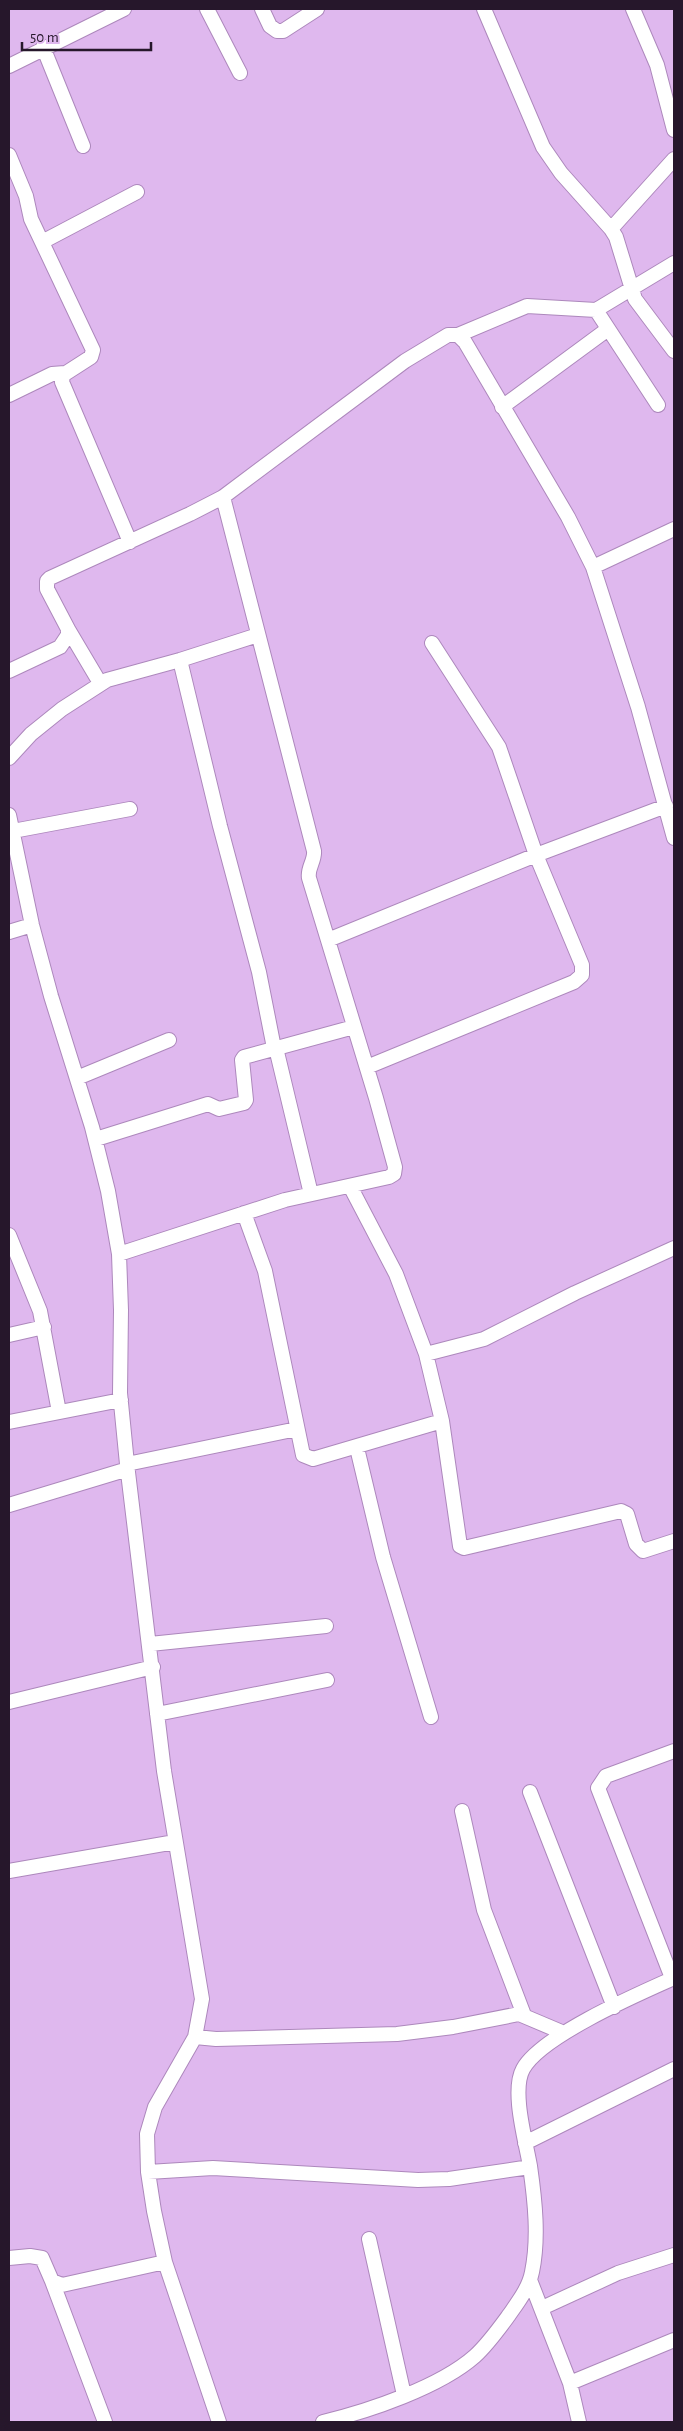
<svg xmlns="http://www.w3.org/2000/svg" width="683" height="2431" font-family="'Alegreya Sans',sans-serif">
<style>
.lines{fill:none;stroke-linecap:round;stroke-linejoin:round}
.street-casing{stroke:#ad88bc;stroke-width:16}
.street{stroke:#fff;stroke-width:14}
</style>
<rect width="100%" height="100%" fill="#dfb8ee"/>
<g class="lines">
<defs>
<path id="street" d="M207 9 240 73
M262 9 270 26 277 31H283L317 9
M484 9 543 147 561 173 611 229 616 237 635 299 674 351
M633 9 657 65 674 130
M43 47 83 146
M9 66 124 9
M9 155 26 196 31 219 93 350 91 357 63 375 62 382 130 542
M611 229 674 159
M42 242 137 192
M596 310 658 405
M458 335 527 306 596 310 674 263
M9 395 52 374 65 373
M502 407 608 329
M593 567 674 529
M68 629 100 683
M180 660 220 826 259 972 274 1048
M9 671 60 647 68 635V629L47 589V581L50 578 190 514 223 497 405 361 448 335H458L465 342 568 517 593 567 638 707 674 838
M9 758 31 734 62 709 107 680 180 660 258 635
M9 815 32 925 51 996 92 1127 108 1191 119 1254 121 1310 120 1393 127 1464 164 1771 202 1999 195 2037 155 2107 147 2134 148 2172 154 2211 165 2262 219 2422
M13 831 130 809
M9 932 32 925
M328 940 536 855 666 806
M276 1048 311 1194
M367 1067 574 982 582 975V965L536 855 499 747 432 643
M77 1078 169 1040
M96 1139 208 1104 219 1109 244 1103 246 1100 242 1060 244 1057 354 1027
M350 1186 396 1274 426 1354 442 1421 460 1546 464 1548 621 1511 627 1514 636 1544 643 1551 674 1541
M244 1213 265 1271 303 1455 313 1459 442 1421
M9 1235 40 1311 59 1412
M119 1254 285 1200 389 1177 394 1174 395 1167 376 1098 309 878C307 868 315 861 314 851L223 497
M9 1335 44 1327
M426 1354 484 1339 575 1293 674 1248
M9 1422 121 1400
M357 1448 383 1557 431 1717
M127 1464 297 1429
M9 1505 128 1469
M150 1644 326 1626
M9 1702 153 1667
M157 1714 327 1680
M530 1792 614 2007
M462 1811 484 1910 524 2015
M9 1871 175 1842
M672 1978 598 1788 606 1776 674 1751
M195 2037 216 2039 397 2034 453 2027 519 2014 564 2033
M525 2143 674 2069
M148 2172 213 2168 418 2180 449 2179 530 2167
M369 2239 404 2395
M9 2258 30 2256 42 2258 52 2281 62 2285 165 2262
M530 2280 570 2383 579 2422
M52 2281 105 2422
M542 2308 618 2273 674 2255
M570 2383 674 2340
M323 2422C369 2411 440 2387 475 2356 488 2344 498 2330 509 2315 518 2302 529 2288 532 2272 539 2238 535 2201 530 2166 526 2142 511 2091 523 2069 541 2036 638 1994 674 1978"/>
</defs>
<use href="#street" class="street-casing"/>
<use href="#street" class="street"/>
</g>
<rect width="683" height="2431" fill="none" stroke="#26172b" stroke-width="20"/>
<path d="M22 42v8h129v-8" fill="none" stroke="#26172b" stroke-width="2.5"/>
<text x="30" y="42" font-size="15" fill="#26172b" stroke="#dfb8ee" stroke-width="4" paint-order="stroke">50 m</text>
</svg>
